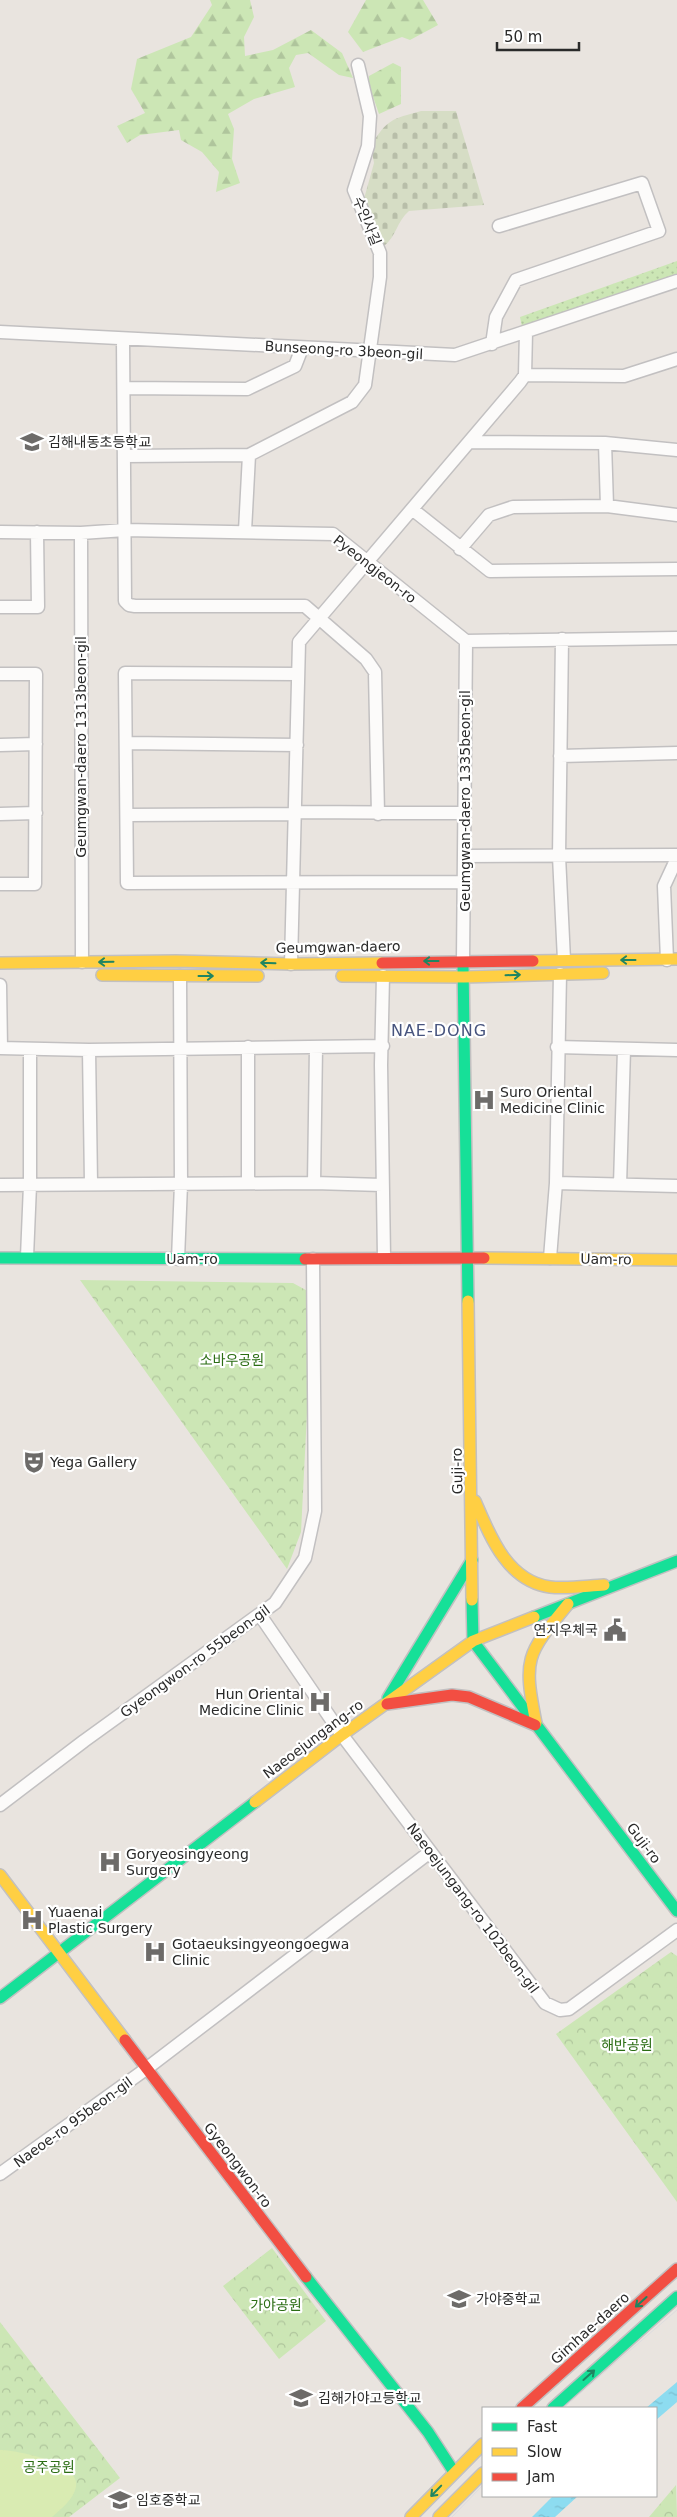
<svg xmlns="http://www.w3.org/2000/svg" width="677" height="2517" font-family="'DejaVu Sans','Noto Sans KR',sans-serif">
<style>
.grass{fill:url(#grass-dots)}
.forest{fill:url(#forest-firs)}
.cemetery{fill:url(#cemetery-stones)}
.park{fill:url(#park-crowns)}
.pitch{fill:#d9ebb2}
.water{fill:url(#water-ripples)}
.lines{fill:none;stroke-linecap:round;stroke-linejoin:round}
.street-casing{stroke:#c2c0c1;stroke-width:15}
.fast-casing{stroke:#c2c0c1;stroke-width:14}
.slow-casing{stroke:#c2c0c1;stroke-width:14}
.jam-casing{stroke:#c2c0c1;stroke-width:14}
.street{stroke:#fcfbfa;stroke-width:12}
.fast{stroke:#16e098;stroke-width:11}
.slow{stroke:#ffcf43;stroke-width:11}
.jam{stroke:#f24e42;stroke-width:11}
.tram{stroke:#dddddf;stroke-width:1}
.oneway{stroke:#208561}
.labels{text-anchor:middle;stroke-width:4.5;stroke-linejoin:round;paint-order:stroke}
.street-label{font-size:14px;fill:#2a2a2a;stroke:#fff}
.poi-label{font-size:14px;fill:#2a2a2a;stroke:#fff;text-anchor:start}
.park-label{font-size:14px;fill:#2b6d14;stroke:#fff}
.quarter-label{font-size:16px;letter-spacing:1px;fill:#47547e;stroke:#fff}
</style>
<defs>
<pattern id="grass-dots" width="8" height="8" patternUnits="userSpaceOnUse" patternTransform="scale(1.25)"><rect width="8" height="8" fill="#cce6b5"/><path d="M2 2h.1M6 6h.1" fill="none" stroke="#afc59c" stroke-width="1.8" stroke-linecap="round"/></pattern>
<pattern id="forest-firs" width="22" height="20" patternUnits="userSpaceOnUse" patternTransform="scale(1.25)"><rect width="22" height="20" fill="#cce6b5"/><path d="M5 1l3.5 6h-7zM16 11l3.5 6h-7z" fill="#afc59c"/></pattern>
<pattern id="cemetery-stones" width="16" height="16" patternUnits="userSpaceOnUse" patternTransform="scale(1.25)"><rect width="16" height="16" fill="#d6ddc5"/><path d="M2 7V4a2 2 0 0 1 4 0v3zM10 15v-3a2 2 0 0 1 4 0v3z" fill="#b8bea9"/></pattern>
<pattern id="park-crowns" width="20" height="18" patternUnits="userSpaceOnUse" patternTransform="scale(1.25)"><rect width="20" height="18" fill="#cce6b5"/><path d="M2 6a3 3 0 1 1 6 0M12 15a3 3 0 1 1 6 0" fill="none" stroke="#afc59c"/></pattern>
<pattern id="water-ripples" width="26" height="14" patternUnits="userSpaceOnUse" patternTransform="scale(1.25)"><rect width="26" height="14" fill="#8ddcf0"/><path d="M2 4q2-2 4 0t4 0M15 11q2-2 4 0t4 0" fill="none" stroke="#7abdce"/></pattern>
</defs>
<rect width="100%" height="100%" fill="#e9e4df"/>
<path class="grass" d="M677 261V277L522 327 520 317Z"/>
<path class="forest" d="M210 0H250L254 17 244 37 245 56 273 50 311 30 342 53 353 78 339 75 308 53 296 55 289 68 295 87 254 99 228 114 234 129 232 159 240 183 216 192 219 172 202 152 181 140 179 130 140 135 127 143 117 126 145 113 131 89 137 59 191 37 212 5Z
M366 0H423L438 25 410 40 402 37 363 52 348 32Z
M393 63 401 67V104L379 114 369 85V76Z"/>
<path class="cemetery" d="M421 111H456L484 205 409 211C397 221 396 237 384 246L362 206 374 163 371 146C387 119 392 119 421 111Z"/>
<path class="park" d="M80 1280 293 1283 313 1294 301 1532 287 1569Z
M671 1952 677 1956V2202L556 2034Z
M272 2248 326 2321 279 2359 223 2286Z
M0 2322 120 2478 69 2517H0Z
M676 2485 677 2517H649Z"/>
<path class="pitch" d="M0 2450C16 2450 82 2463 76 2487 73 2500 62 2508 52 2517H0Z"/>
<path class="water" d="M677 2382V2402L656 2420V2408H646Z
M553 2496H578L555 2517H532Z"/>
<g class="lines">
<defs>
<path id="street" d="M0 332 455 355 677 281
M123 340 125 601 129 605 135 606H305L366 659 375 672 378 814
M492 344 496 317 516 280 659 231 642 183 499 226
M525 375 624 376 677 359
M124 388 247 389 295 366 302 348
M469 442 605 443 677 450
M605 443 607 506
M125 456 249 455 352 402 365 385 380 277V253L354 190 368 146 370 116 358 65
M412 509 490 571 677 569
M245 531 249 455
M0 532 81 533 125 530 333 534 466 641 677 638
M81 533 82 962
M460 549 489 515 513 507 607 506 677 515
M0 607H38L37 532
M562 639 559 856 564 960
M0 674H36L35 884H0
M298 674 125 673 127 883 464 882
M126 743 297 745
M0 745 36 744
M560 756 677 753
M297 812 464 813
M0 814 36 813
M128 815 294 814
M464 856 677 855
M667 960 664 886 677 858
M463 961 466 641
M291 964 299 642 520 382 525 375 526 332
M383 976 381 1065 384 1257
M0 985 1 1048
M248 1047V1183
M557 1047 677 1050
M0 1048 89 1050 383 1046
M89 1050 91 1183
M314 1183 316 1047
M556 1183 677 1186
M0 1185 314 1183 382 1185
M620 1185 624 1049
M27 1257 30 1185V1049
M550 1258 556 1183 560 974
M178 1259 181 1184 180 976
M260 1615 342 1735 545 2003 560 2010 569 2009 677 1930
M0 1805 84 1741 275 1603 305 1558 315 1511 313 1259
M0 2174 146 2069 430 1852"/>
<path id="fast" d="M463 964 468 1301
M0 1258 305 1259
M472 1600 473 1641 677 1911
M534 1617 677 1561
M388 1698 472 1560
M0 1998 255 1802
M306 2277 428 2432 454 2472
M553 2408 677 2297"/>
<path id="slow" d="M533 961 677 959
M0 963 176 961 291 964 382 963
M102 975 258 976
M342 976 464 977 603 973
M484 1258 677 1260
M468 1301 472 1600
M475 1501C490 1536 507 1581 550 1587 567 1589 586 1586 604 1585
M536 1723C523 1658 526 1655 568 1604
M255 1802 342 1735 473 1641 534 1617
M0 1875 125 2040
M411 2517 483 2444
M439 2517 483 2473"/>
<path id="jam" d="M382 963 533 961
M305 1259 484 1258
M387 1704 452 1695 469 1697 535 1725
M125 2040 306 2277
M522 2408 677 2269"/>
</defs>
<use href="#street" class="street-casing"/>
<use href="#fast" class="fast-casing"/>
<use href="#slow" class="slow-casing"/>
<use href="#jam" class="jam-casing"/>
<use href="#street" class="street"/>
<use href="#fast" class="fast"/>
<use href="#slow" class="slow"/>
<use href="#jam" class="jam"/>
<path class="tram" d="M563 2408 677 2310
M452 2517 483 2485"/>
</g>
<defs><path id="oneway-shaft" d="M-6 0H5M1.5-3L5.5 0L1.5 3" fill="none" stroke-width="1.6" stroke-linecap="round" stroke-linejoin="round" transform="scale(1.25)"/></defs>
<g class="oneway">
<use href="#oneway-shaft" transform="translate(628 960) rotate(-180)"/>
<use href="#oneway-shaft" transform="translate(431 961) rotate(-180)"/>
<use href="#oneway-shaft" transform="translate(106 962) rotate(179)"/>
<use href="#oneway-shaft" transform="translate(268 963) rotate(-178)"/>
<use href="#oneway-shaft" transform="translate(513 975) rotate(-2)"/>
<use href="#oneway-shaft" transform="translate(206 976)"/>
<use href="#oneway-shaft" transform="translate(641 2302) rotate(138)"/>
<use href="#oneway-shaft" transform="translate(589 2375) rotate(-42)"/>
<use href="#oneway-shaft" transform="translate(436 2491) rotate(134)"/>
</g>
<defs>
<symbol id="school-bare" viewBox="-9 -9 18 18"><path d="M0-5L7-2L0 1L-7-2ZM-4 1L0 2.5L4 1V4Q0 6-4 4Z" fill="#6d6b69" stroke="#fff" stroke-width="2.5" paint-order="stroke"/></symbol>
<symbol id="hospital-bare" viewBox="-9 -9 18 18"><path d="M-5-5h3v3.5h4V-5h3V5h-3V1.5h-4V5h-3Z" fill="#6d6b69" stroke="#fff" stroke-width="2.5" paint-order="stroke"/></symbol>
<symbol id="theatre-bare" viewBox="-9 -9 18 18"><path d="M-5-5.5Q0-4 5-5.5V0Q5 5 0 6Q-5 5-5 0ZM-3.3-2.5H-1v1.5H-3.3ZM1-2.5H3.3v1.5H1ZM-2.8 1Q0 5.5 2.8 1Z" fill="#6d6b69" stroke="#fff" stroke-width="2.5" paint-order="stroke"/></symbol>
<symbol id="civic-bare" viewBox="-9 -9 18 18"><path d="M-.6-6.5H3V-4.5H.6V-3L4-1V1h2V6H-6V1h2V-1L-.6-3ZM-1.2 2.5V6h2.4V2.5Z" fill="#6d6b69" stroke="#fff" stroke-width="2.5" paint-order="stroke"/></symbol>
</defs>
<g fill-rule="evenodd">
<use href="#school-bare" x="16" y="426" width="32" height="32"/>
<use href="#hospital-bare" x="468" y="1084" width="32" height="32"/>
<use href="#theatre-bare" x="18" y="1446" width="32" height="32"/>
<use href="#civic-bare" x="599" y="1614" width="32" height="32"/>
<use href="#hospital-bare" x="304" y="1686" width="32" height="32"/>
<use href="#hospital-bare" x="94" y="1846" width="32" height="32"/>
<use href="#hospital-bare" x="16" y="1904" width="32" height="32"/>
<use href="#hospital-bare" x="139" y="1936" width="32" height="32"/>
<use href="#school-bare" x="443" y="2283" width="32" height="32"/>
<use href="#school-bare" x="285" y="2382" width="32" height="32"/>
<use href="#school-bare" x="104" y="2484" width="32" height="32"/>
</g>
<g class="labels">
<g class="street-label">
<text transform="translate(367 221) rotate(68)" y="5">수인사길</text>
<text transform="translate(344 350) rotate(3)" y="5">Bunseong-ro 3beon-gil</text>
<text transform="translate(375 569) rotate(38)" y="5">Pyeongjeon-ro</text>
<text transform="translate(81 747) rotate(-90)" y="5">Geumgwan-daero 1313beon-gil</text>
<text transform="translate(465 801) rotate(-90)" y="5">Geumgwan-daero 1335beon-gil</text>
<text transform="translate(338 947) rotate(-1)" y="5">Geumgwan-daero</text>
<text x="192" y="1264">Uam-ro</text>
<text transform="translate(606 1259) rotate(1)" y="5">Uam-ro</text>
<text transform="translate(457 1471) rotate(-91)" y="5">Guji-ro</text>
<text transform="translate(195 1661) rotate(-36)" y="5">Gyeongwon-ro 55beon-gil</text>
<text transform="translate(313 1739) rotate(-37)" y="5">Naeoejungang-ro</text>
<text transform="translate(644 1843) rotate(53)" y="5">Guji-ro</text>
<text transform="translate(473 1908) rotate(53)" y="5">Naeoejungang-ro 102beon-gil</text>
<text transform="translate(73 2122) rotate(-36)" y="5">Naeoe-ro 95beon-gil</text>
<text transform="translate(238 2165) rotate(53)" y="5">Gyeongwon-ro</text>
<text transform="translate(590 2328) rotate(-42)" y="5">Gimhae-daero</text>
</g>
<g class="poi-label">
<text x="48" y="447">김해내동초등학교</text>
<text x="500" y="1097">Suro Oriental<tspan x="500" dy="16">Medicine Clinic</tspan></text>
<text x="50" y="1467">Yega Gallery</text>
<text x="598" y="1635" text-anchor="end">연지우체국</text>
<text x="304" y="1699" text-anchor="end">Hun Oriental<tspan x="304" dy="16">Medicine Clinic</tspan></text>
<text x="126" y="1859">Goryeosingyeong<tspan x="126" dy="16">Surgery</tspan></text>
<text x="48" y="1917">Yuaenai<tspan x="48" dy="16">Plastic Surgery</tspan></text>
<text x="172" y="1949">Gotaeuksingyeongoegwa<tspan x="172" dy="16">Clinic</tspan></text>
<text x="476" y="2304">가야중학교</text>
<text x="318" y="2403">김해가야고등학교</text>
<text x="136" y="2505">임호중학교</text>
</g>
<g class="park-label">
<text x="232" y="1365">소바우공원</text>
<text x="627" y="2050">해반공원</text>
<text x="276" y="2310">가야공원</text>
<text x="49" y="2472">공주공원</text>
</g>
<g class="quarter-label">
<text x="439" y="1036">NAE-DONG</text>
</g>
</g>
<rect x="482" y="2407" width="175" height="90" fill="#ffffff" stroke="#aaaaaa"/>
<rect x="492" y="2423" width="25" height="8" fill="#16e098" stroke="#aaaaaa"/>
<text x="527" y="2432" font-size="15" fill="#2a2a2a">Fast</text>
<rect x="492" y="2448" width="25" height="8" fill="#ffcf43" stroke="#aaaaaa"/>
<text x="527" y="2457" font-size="15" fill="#2a2a2a">Slow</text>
<rect x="492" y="2473" width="25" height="8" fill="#f24e42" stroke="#aaaaaa"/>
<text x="527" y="2482" font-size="15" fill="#2a2a2a">Jam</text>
<path d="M497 42v8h82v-8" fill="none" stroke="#2a2a2a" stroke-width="2.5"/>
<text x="504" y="42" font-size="15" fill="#2a2a2a" stroke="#ffffff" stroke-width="4" paint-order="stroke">50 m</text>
</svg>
